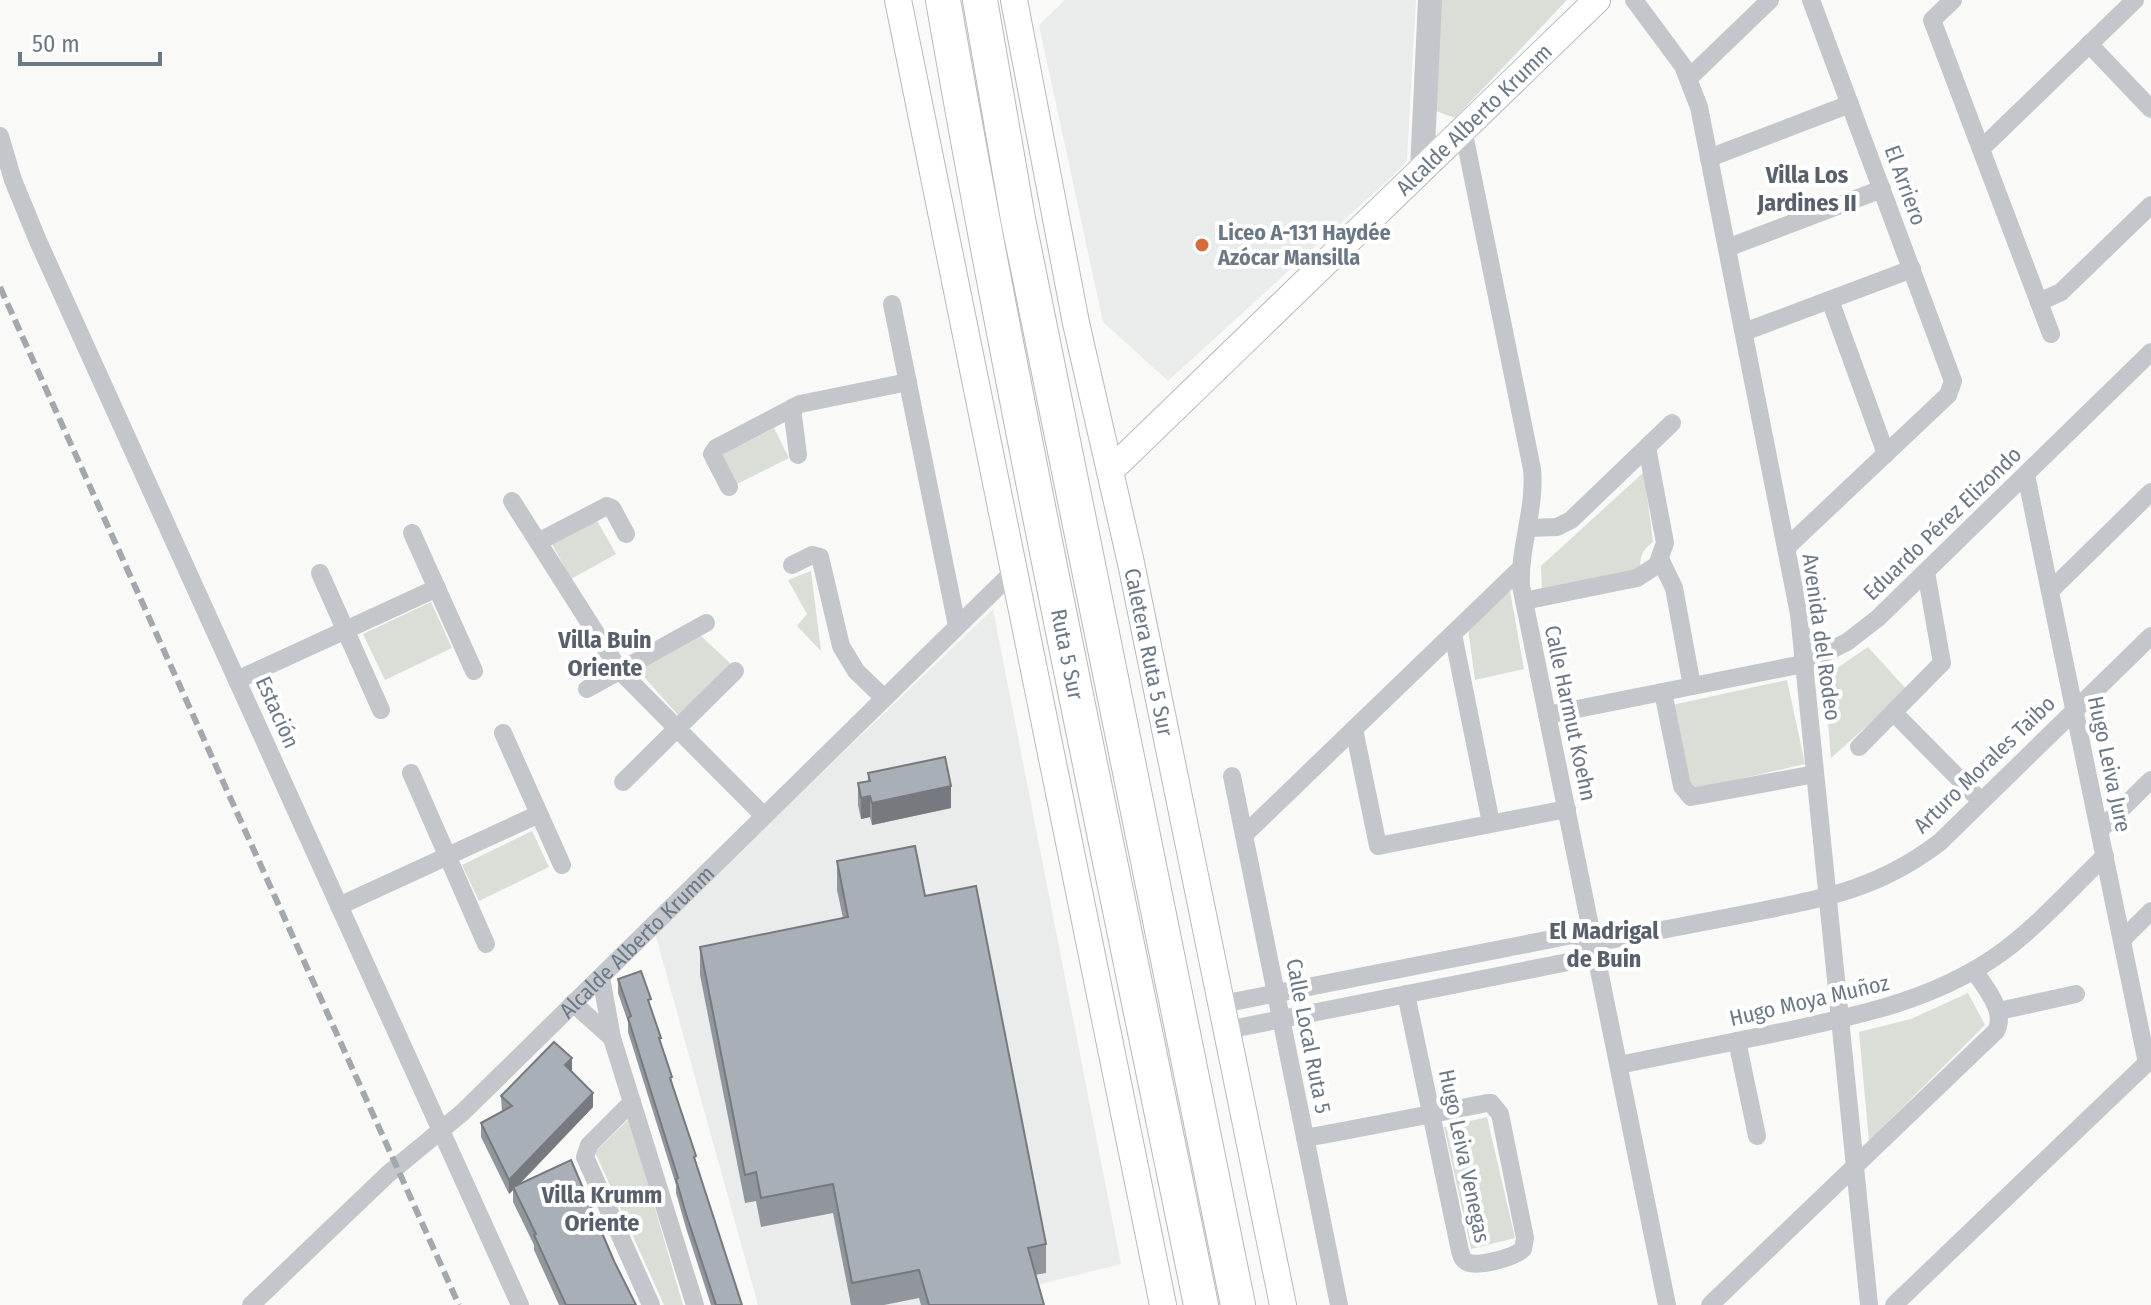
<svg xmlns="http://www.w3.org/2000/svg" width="2151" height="1305" font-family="'Fira Sans Condensed',sans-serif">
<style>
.built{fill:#eaebeb}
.green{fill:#d9ded7}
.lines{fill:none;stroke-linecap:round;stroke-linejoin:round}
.secondary-casing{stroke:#b6babf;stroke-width:28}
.motorway-casing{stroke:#b6b9bd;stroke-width:36}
.minor{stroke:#c3c6ca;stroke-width:18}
.tertiary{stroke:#c3c6ca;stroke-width:24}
.secondary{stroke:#fff;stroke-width:26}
.motorway{stroke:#fff;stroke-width:34}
.rail{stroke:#a3a8ae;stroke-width:6;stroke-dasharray:12 6;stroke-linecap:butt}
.wall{fill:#91969d}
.shaded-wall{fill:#767a7f}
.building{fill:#a9afb6;stroke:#767a7f;stroke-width:2}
.poi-dot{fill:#d56c3c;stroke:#fff;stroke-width:3}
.labels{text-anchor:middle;stroke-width:8;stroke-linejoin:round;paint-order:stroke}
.street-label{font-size:22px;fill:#6b7886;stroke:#fff}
.poi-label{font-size:22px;font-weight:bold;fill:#6b7886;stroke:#fff;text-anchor:start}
.neighbourhood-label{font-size:24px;font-weight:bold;fill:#58616b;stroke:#fff}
</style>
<rect width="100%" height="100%" fill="#f9f9f7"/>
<path class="built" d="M1065 0H1416L1407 160 1400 169 1168 381 1103 322 1039 25Z
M993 609 1121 1264 957 1305H758L655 933Z"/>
<path class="green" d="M1441 0H1567L1455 118 1436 111Z
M774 428 789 458 737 484 722 455Z
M1644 472 1653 542C1642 550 1640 556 1640 570L1542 591 1541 566Z
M596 519 616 554 571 579 552 544Z
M811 571 821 651 797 626 807 614 788 580Z
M1510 591 1524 669 1475 680 1468 628Z
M431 602 452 648 385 680 363 634Z
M701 636 730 663 678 715 637 669Z
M1868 647 1907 690 1831 758 1824 677Z
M1787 680 1805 764 1691 790 1672 705Z
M532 831 549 867 479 901 462 865Z
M1968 993 1985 1025 1869 1141 1859 1032 1911 1019Z
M1487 1117 1515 1238 1471 1249 1444 1127Z
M629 1119 683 1305H664L595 1152Z"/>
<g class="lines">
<defs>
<g id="secondary">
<path d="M898 0 1163 1305"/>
<path id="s2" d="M1014 0 1076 323 1131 563 1283 1305"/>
<path id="s3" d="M1110 471 1597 0"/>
</g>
<g id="motorway">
<path id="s4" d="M943 0C1019 437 1113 871 1201 1305"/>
<path d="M980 0 1018 219 1238 1305"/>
</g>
</defs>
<use href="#secondary" class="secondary-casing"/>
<use href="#motorway" class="motorway-casing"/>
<g class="minor">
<path d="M1634 0 1683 66 1699 107 1799 614 1869 1305"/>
<path d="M1953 0 1932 20 2051 334"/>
<path d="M2089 44 2151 109"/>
<path d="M1689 78 1770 0"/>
<path d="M1463 129 1532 469C1536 509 1519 546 1521 586L1667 1305"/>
<path d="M0 136 13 180 38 241 520 1305"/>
<path d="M1981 149 2135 0"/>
<path d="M1709 158 1850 104"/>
<path d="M1727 248 1882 189"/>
<path d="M1830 300 1886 454"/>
<path d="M2039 302 2061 292 2151 205"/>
<path d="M892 304 957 626"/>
<path d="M1744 332 1912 269"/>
<path d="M792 408 798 455"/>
<path d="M2026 475 2147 1063"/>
<path d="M729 487 712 454 716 448 800 404 908 382"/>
<path d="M512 501 620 671 764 816"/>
<path d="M1528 528 1557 527 1571 520 1672 423"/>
<path d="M412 533 474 671"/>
<path d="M538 542 607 506 612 508 626 534"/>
<path d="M1786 548 1948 395 1953 381 1811 0"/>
<path d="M1660 559 1674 588 1692 686"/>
<path d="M792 565 812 555 820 557 841 646 856 671 884 698"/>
<path d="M320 573 381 710"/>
<path d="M2050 591 2151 492"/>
<path d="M1524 601 1637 578 1657 565 1665 543 1647 447"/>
<path d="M1453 634 1491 823"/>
<path d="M237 680 437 588"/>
<path d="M587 689 706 623"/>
<path d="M1663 692 1682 786 1691 797 1815 774"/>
<path d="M1894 713 1981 801"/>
<path d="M1547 715 1803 664 1847 642 1878 618 2151 352"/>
<path d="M1354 729 1378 846 1567 809"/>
<path d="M503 733 562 865"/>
<path d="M1859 747 1942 663 1926 572"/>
<path d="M411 773 486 944"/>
<path d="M1232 776 1339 1305"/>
<path d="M623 782 735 671"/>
<path d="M2100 830 2151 780"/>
<path d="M1244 835 1520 569"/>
<path d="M339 906 539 814"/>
<path d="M2122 940 2151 911"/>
<path d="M601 977 612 1038 695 1305"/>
<path d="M573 1003 612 1038"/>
<path d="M1222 1004 1572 935 1585 937 1594 943C1643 934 1691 924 1740 915 1818 899 1875 892 1940 842L2151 636"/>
<path d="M1999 1011 2076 994"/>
<path d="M1227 1030 1573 961 1585 955 1594 943"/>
<path d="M1737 1041 1757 1136"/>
<path d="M1619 1065C1675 1054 1730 1042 1786 1031 1859 1015 1929 1001 1992 959 2034 931 2069 890 2105 856"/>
<path d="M632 1102 589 1145 585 1157 651 1305"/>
<path d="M1305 1138C1366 1127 1426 1115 1487 1103H1491L1500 1114 1525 1238 1523 1249C1515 1257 1477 1268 1467 1262 1462 1259 1462 1257 1460 1251 1442 1166 1424 1080 1406 994"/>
<path id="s1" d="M251 1305 388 1174 463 1112 1015 570"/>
<path d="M1710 1305 1996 1031C2007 1011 1984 987 1974 970"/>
<path d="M1894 1305 2151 1059"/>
</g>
<path class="tertiary" d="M1422 169 1430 0"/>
<use href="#secondary" class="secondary"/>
<use href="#motorway" class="motorway"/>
<path class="rail" d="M0 287 459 1305"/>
</g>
<path class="wall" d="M868 773 951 808 872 825 870 817 861 819 858 805V783L868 781Z
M837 861 925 896 1046 1244V1273L1035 1275 1044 1305H921L919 1298 884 1305H851L833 1213 761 1227 756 1201 745 1203 700 975V947L843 918 837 890Z
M618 979 651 1009 696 1164 742 1305H711L686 1228 676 1193V1185L628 1032V1022L618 993Z
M572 1071 593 1107 519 1185 614 1261 636 1305H559L534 1250V1245L513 1202V1190L509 1194 481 1137V1123L502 1112 501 1096Z"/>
<path class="shaded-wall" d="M951 786V808L872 825V803Z
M870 796V817L861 819V798Z
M572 1058V1073L565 1065Z
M593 1093V1107L514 1189 513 1187V1190L509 1194V1180Z"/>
<path class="building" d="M945 757 951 786 872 803 870 796 861 798 858 783 870 781 868 773Z
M915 846 925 896 976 886 1046 1244 1028 1248 1044 1305H929L919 1270 852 1283 833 1184 761 1198 756 1172 745 1175 700 947 848 917 837 861Z
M641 971 651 999 648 1000 661 1038H659L672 1077 670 1078 696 1156 694 1157 742 1305H716L686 1214 676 1179 678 1178 628 1018 631 1016 618 979Z
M554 1042 572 1058 565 1065 593 1093 509 1180 481 1123 512 1106 501 1096Z
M571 1160 614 1261 636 1305H566L534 1235 536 1234 513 1187Z"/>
<circle class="poi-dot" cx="1202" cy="245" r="8"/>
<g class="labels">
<g class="street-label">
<text dy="8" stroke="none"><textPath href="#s3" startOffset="506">Alcalde Alberto Krumm</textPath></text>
<text transform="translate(1906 185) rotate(70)" y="8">El Arriero</text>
<text transform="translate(1942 523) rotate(-44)" y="8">Eduardo Pérez Elizondo</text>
<text transform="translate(1822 637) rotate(82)" y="8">Avenida del Rodeo</text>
<text dy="8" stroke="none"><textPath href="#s2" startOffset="666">Caletera Ruta 5 Sur</textPath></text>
<text dy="8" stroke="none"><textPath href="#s4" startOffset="666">Ruta 5 Sur</textPath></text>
<text transform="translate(278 712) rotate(66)" y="8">Estación</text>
<text transform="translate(1571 713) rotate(78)" y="8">Calle Harmut Koehn</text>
<text transform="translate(1984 764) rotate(-44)" y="8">Arturo Morales Taibo</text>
<text transform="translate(2110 764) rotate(78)" y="8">Hugo Leiva Jure</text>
<text dy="8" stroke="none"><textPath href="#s1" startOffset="530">Alcalde Alberto Krumm</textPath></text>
<text transform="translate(1809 1000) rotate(-13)" y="8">Hugo Moya Muñoz</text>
<text transform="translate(1309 1036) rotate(79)" y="8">Calle Local Ruta 5</text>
<text transform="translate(1465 1156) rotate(78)" y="8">Hugo Leiva Venegas</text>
</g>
<g class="poi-label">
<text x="1218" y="240">Liceo A-131 Haydée<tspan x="1218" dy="25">Azócar Mansilla</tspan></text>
</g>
<g class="neighbourhood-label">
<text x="1807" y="183">Villa Los<tspan x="1807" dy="28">Jardines II</tspan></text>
<text x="605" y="648">Villa Buin<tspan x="605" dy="28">Oriente</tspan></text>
<text x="1604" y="939">El Madrigal<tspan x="1604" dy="28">de Buin</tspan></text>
<text x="602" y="1203">Villa Krumm<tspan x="602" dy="28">Oriente</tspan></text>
</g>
</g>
<path d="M20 52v12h140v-12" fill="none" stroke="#6b7886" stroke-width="4"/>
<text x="32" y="52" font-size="24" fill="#6b7886" stroke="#ffffff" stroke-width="6" paint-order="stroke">50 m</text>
</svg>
